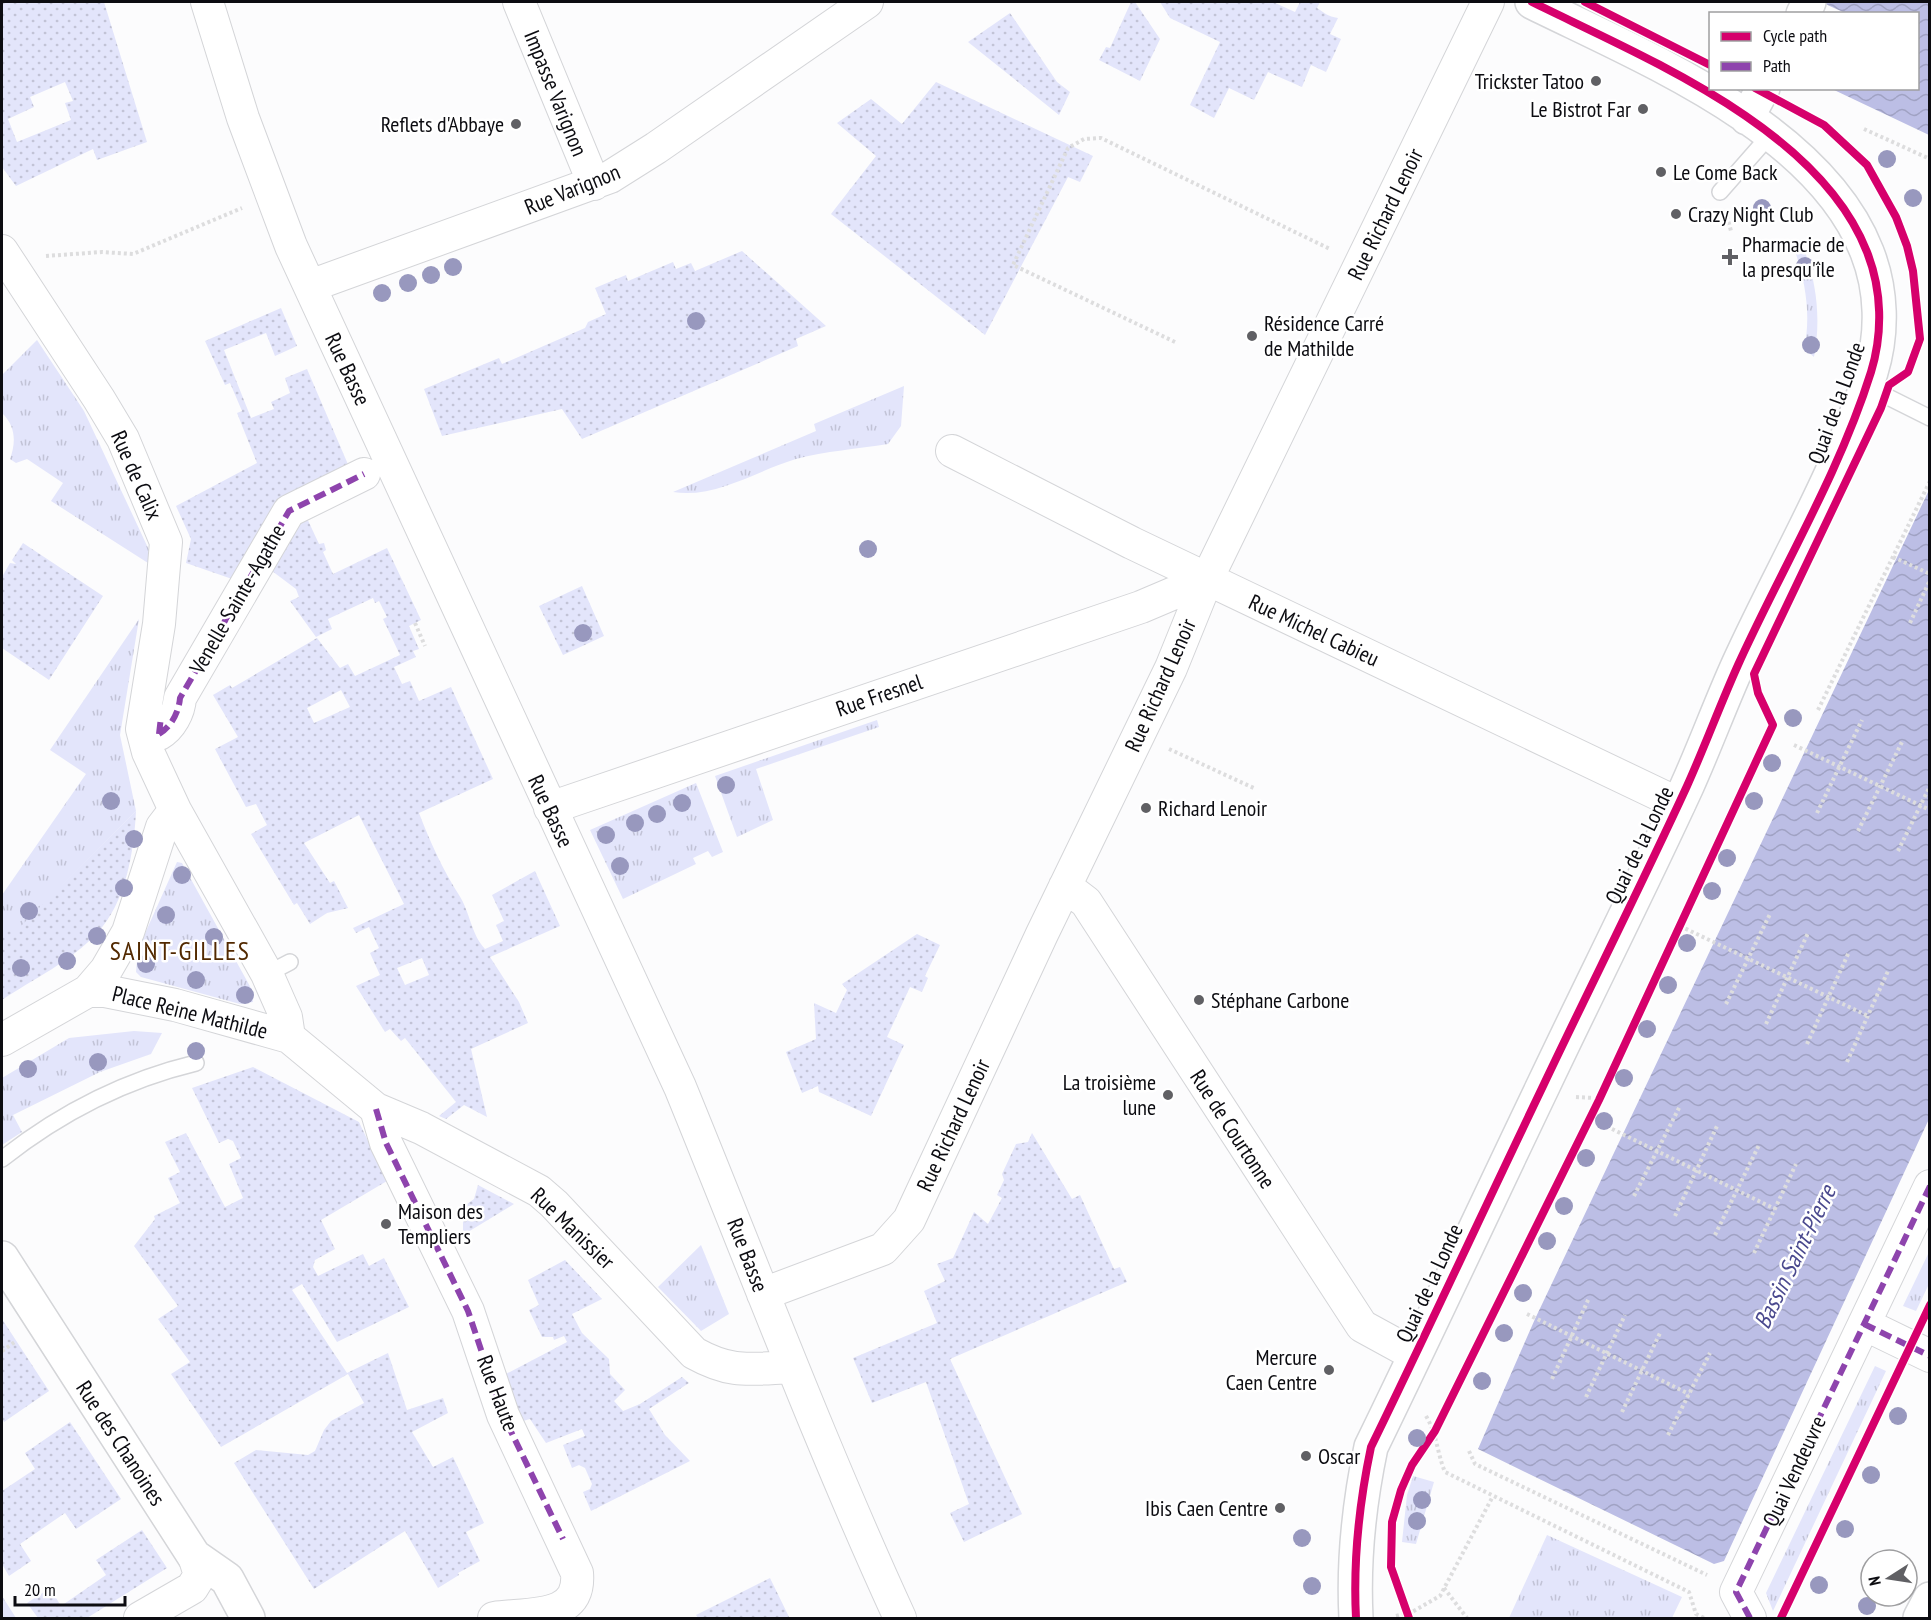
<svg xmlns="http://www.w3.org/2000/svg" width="1931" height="1620" font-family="'PT Sans Narrow',sans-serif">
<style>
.grass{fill:url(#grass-tufts)}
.garden{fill:url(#garden-dots);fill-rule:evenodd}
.water{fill:url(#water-waves)}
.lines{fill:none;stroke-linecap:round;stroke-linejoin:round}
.lane-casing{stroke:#d4d5d8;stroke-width:18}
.street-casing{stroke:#d4d5d8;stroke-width:34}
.secondary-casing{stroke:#d4d5d8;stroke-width:36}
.path{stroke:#ddddde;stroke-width:4;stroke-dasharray:3 3;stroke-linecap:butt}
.lane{stroke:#fff;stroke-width:15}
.street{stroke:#fff;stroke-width:32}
.secondary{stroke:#fff;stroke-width:33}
.quiet{stroke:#8e44ad;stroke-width:6;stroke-dasharray:12 6;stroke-linecap:butt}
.cycleway-casing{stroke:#fff;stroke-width:11}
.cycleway{stroke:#d6006c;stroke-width:8}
.tree{fill:#9898be}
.poi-dot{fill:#606064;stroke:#fff;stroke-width:2}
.labels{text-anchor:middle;stroke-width:5;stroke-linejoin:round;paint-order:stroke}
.poi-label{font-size:22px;fill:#0c0c11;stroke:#fff;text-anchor:start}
.street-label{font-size:22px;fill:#0c0c11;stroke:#fff}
.water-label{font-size:24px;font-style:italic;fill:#4a498e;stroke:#fff}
.quarter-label{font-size:26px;letter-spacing:1.5px;fill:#522900;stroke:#fff}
</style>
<defs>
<pattern id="grass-tufts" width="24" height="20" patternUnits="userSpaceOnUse" patternTransform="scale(1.5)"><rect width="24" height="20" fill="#e3e5fb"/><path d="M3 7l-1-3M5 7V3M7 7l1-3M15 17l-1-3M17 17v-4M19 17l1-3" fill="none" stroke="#c2c3d6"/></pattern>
<pattern id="garden-dots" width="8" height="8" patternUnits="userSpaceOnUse" patternTransform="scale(1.5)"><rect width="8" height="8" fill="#e3e5fb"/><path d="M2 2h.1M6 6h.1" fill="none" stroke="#c2c3d6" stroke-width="1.8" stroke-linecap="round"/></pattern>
<pattern id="water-waves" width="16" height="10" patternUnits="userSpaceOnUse" patternTransform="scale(1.5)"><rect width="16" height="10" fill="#bcbee5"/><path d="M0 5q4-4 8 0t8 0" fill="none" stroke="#a0a2c3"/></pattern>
</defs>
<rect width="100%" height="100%" fill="#fcfcfd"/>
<path class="grass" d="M1804 249C1817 284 1821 320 1814 357L1804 349C1811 317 1806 285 1796 254Z
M37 340 84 411 149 550 148 563 51 501 63 483 27 459 16 463 10 459C16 443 16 426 2 413V375Z
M904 386 901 426 888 444C858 449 825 451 796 459 758 470 715 499 673 492L816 431 814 424Z
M139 619 120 735 136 811 17 931H2V895L86 774 50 750Z
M877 720 879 727 756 769 773 820 737 837 715 776Z
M696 783 723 852 712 857 708 851 693 858 696 864 623 899 590 830Z
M177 862 182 863 252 990 253 1002 240 1004 141 977 136 972 138 949Z
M134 1031 162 1033 151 1054 100 1072 13 1115 22 1132 2 1145V1078L69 1038Z
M701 1245 729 1314 701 1331 658 1287Z
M1929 1252V1284L1916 1311 1903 1306Z
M1875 1366 1886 1371 1773 1611 1766 1593Z
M1413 1476 1434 1482 1416 1544 1402 1542 1407 1495Z
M1547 1535 1682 1597 1672 1618H1509Z
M2 1596 16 1618H2Z"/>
<path class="garden" d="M2 2H104L147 142 97 160 93 149 16 186 2 167ZM65 82 73 101 65 103 71 120 17 142 8 119 34 107 30 97Z
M1131 2H1135L1160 39 1140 81 1099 60 1106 47 1110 48Z
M1160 2H1273L1295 12 1300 2H1320L1317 8C1326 14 1327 16 1338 18L1330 34 1341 39 1326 72 1311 65 1302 87 1268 72 1254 100 1229 88 1214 118 1190 105 1220 42 1170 18Z
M1010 13 1057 82 1070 92 1059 115 968 42Z
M936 82 1093 156 1080 182 1068 177 985 335 831 214 876 156 837 123 871 99 902 124Z
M742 251 826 326 796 339 798 346 582 439 562 409 442 436 424 389 499 358 502 364 585 328 588 322 606 314 595 288 626 275 628 281 673 262 676 269 691 263 695 271Z
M281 308 297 346 275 356 266 333 224 350 251 418 274 409 271 402 290 393 285 378 307 369 350 469 235 580 186 563 191 539 176 506 257 463 237 413 242 411 230 383 225 385 205 341Z
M305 514 319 544 324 543 326 550 323 552 333 574 387 548 421 620 409 626 419 649 413 651 416 657 394 667 402 684 410 681 419 701 451 687 493 779 419 813C430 842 443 870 459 895 470 912 471 934 485 949L503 941 496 925 504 921 492 895 535 871 560 926 490 957 519 1002 528 1023 471 1049 487 1117 464 1105 446 1119 439 1116 456 1102 405 1038 401 1041 390 1029 385 1032 356 986 380 975 370 953 379 948 369 927 356 933 353 928 404 904 359 815 304 843 330 883 334 881 348 908 327 913 310 924 297 903 294 905 251 834 267 825 256 804 246 807 215 749 238 737 213 695 230 685 232 688 317 638 340 668 348 664 355 676 400 655 383 619 387 617 379 601 375 603 373 598 328 619 332 629 316 637 290 601 299 597 296 589 268 568ZM341 690 350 707 314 723 307 708ZM422 958 429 975 405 985 397 968Z
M23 543 103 596 49 680 2 648V577L10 563 16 564 12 560Z
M582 586 604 636 563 655 539 606Z
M136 811C134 851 126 903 97 933 72 961 33 979 2 1000V931L17 930Z
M917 934 940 945 925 976 928 978 922 992 910 987 887 1037 904 1045 871 1116 819 1092 818 1086 802 1093 786 1052 816 1039 814 1003 836 1013 847 990 842 984Z
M253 1067 359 1122 387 1181 321 1220 335 1249 315 1260 313 1267 318 1276 363 1254 369 1266 384 1258 409 1307 337 1342 302 1284 292 1290 347 1373 388 1353 407 1410 443 1398 448 1413 412 1432 433 1467 453 1457 484 1523 466 1532 480 1561 458 1573 459 1575 438 1588 405 1531 314 1589 234 1463 256 1450 308 1455 315 1451 324 1430 331 1421 364 1403 348 1374 221 1447 171 1374 190 1362 158 1319 178 1306 134 1246 155 1219 154 1216 180 1203 168 1178 180 1172 165 1142 186 1133 225 1207 243 1198 229 1164 241 1158 233 1141 228 1139 219 1143 192 1088Z
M1032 1133 1072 1199 1080 1195 1114 1269 1120 1267 1127 1282 950 1359 1022 1514 964 1542 950 1513 969 1504 926 1382 872 1403 853 1358 937 1323 924 1291 945 1281 937 1264 953 1258 974 1212 988 1224 1002 1198 997 1195 1004 1180 1002 1174 1016 1144 1028 1142Z
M478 1185 514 1204 463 1235V1214L460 1209 474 1199Z
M565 1260 602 1299 572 1314 582 1333 609 1359 610 1374 625 1390 614 1401 623 1411 640 1404 682 1377 689 1383 649 1409 665 1435 690 1461 591 1511 583 1492 590 1489 592 1484 585 1468 579 1465 572 1468 563 1445 585 1436 582 1429 546 1443 530 1419 523 1421 504 1375 567 1342 564 1336 554 1340 553 1337H542L529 1310 539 1305 528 1280Z
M2 1319 49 1391 4 1422 2 1418Z
M70 1422 121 1499 76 1529 65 1513 20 1544 31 1561 9 1576 2 1564V1491L35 1469 25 1453Z
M142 1530 167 1568 87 1618H38L27 1603 50 1588 61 1606 106 1575 96 1560Z
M770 1578 789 1617 786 1618H698L696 1615Z"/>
<path class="water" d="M1821 2H1929V135L1832 89 1918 88V14L1845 13Z
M1929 490V1119L1724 1561 1714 1564 1478 1449 1535 1319Z"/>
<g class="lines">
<defs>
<path id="lane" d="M1720 192 1770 135
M1866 386 1930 418
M267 974 290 962
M2 1159C59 1114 125 1080 196 1063"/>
<path id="street" d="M207 2 243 118 291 246 680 1087C753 1265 820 1444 900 1618
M519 2 594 184
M2 251 99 399 123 439 166 542 159 624 142 729 148 752 175 810 162 827 128 932 106 970 88 991 2 1040
M310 286 610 177 656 148 867 2
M952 451 1132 543 1679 804
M159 734C171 727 179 712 180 698L289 511 364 474
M550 808 1141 607 1207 579
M175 810 267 974 286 1017 289 1037
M1065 886 1086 902 1362 1326 1415 1355
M88 991H105L175 1005 289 1037 376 1109 421 1128 539 1191 554 1204 694 1353C732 1374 749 1369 791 1367
M376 1109 386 1143 468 1311 503 1415 577 1573C581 1620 530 1613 494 1618
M763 1294 883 1249 909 1220 1042 934 1171 668 1207 579 1488 2
M1864 1324 1930 1356
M140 1618 192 1588 200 1575 194 1556
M1750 1618 1736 1592 1930 1186"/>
<path id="secondary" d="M1803 14 1809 2
M1747 118 1763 88
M2 1258 194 1556 227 1579 248 1618
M1356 1618C1353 1560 1359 1504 1371 1447 1430 1326 1486 1205 1544 1084 1591 985 1641 886 1687 786 1705 746 1720 705 1738 665 1782 568 1839 474 1871 372 1883 333 1882 290 1867 252 1819 128 1643 57 1532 2
M1920 1618 1930 1599"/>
</defs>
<use href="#lane" class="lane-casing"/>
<use href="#street" class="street-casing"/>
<use href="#secondary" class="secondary-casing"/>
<path class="path" d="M1864 129 1930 159
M1727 216 1731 231
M46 256 102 252 133 254 242 208
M1175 342 1013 265 1068 148 1084 139 1101 138 1330 249
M1893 557 1930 574
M415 623 425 646
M1910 623 1930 580
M1818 710 1930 481
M1794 745 1930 810
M1169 749 1256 789
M1817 813 1862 720
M1858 831 1903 740
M1898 851 1930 786
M1680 926 1868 1016
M1726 1004 1770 914
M1766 1024 1808 933
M1807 1044 1849 952
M1847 1062 1888 971
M1576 1097 1594 1098
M1612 1129 1775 1209
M1634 1196 1680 1106
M1675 1216 1717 1126
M1715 1235 1759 1145
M1754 1253 1796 1164
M1527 1314 1689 1394
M2 1351 16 1341
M1552 1379 1589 1298
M1586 1397 1625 1315
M1622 1412 1661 1331
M1426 1416C1437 1434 1437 1453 1445 1472L1689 1592 1696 1614 1704 1618
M1668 1435 1710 1353
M1469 1451 1475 1464 1707 1575
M1444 1588 1467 1618
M1396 1616 1412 1612 1440 1596 1493 1496
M1839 1618V1617"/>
<use href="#lane" class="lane"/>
<use href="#street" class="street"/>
<use href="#secondary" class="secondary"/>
<path class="quiet" d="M159 734C171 727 179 712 180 698L289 511 364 474
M159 734 161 717
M376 1109 386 1143 468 1311 503 1415 563 1539
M1864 1324 1930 1356
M1750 1618 1736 1592 1930 1186"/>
<defs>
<path id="cycleway" d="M1585 2 1710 65
M1356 1618C1353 1560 1359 1504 1371 1447 1430 1326 1486 1205 1544 1084 1591 985 1641 886 1687 786 1705 746 1720 705 1738 665 1782 568 1839 474 1871 372 1883 333 1882 290 1867 252 1819 128 1643 57 1532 2
M1409 1618 1391 1567 1392 1522 1401 1490 1412 1465 1435 1431 1599 1100 1773 725 1758 693 1754 674 1881 408 1889 385 1908 372 1920 339 1913 271 1907 246 1896 217 1867 165 1824 125 1755 88
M1781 1618 1930 1305"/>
</defs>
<use href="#cycleway" class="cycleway-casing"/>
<use href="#cycleway" class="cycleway"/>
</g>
<g class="tree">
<circle cx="1887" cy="159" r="9"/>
<circle cx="1913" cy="198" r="9"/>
<circle cx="1762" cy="208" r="9"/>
<circle cx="1805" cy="266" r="9"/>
<circle cx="453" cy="267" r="9"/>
<circle cx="431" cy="275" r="9"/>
<circle cx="408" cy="283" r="9"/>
<circle cx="382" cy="293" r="9"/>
<circle cx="696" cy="321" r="9"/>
<circle cx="1811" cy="345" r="9"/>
<circle cx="868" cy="549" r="9"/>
<circle cx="583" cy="633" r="9"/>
<circle cx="1793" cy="718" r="9"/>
<circle cx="1772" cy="763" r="9"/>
<circle cx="726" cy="785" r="9"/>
<circle cx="111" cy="801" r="9"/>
<circle cx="1754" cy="801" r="9"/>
<circle cx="682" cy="803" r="9"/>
<circle cx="657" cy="814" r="9"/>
<circle cx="635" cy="823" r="9"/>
<circle cx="606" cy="835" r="9"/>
<circle cx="134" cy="839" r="9"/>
<circle cx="1727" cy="858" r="9"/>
<circle cx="620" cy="866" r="9"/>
<circle cx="182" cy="875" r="9"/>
<circle cx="124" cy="888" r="9"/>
<circle cx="1712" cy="891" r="9"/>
<circle cx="29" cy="911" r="9"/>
<circle cx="166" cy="915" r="9"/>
<circle cx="97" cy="936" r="9"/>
<circle cx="214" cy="937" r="9"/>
<circle cx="1687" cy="943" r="9"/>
<circle cx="67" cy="961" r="9"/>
<circle cx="146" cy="964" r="9"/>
<circle cx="21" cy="968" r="9"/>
<circle cx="196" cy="980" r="9"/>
<circle cx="1668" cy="985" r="9"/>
<circle cx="245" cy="995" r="9"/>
<circle cx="1647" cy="1029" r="9"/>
<circle cx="196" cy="1051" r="9"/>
<circle cx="98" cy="1062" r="9"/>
<circle cx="28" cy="1069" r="9"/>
<circle cx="1624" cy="1078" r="9"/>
<circle cx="1604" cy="1121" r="9"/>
<circle cx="1586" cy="1158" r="9"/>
<circle cx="1564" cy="1206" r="9"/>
<circle cx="1547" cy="1241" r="9"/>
<circle cx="1523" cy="1293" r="9"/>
<circle cx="1504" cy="1333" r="9"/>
<circle cx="1482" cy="1381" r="9"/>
<circle cx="1898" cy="1416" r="9"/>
<circle cx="1417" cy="1438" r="9"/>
<circle cx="1871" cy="1475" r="9"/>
<circle cx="1422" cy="1500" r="9"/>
<circle cx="1417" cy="1521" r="9"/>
<circle cx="1845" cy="1529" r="9"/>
<circle cx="1302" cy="1538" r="9"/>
<circle cx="1819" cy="1585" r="9"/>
<circle cx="1312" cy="1586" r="9"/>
<circle cx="1867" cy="1606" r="9"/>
</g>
<g class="poi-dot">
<circle cx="1596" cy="81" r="6"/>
<circle cx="1643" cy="109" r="6"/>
<circle cx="516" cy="124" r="6"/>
<circle cx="1661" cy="172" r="6"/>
<circle cx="1676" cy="214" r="6"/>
<path d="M1727 248h6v6h6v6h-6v6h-6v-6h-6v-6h6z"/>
<circle cx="1252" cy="336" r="6"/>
<circle cx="1146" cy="808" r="6"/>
<circle cx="1199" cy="1000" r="6"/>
<circle cx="1168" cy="1095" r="6"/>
<circle cx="386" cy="1224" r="6"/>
<circle cx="1329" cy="1370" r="6"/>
<circle cx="1306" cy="1456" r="6"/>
<circle cx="1280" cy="1508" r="6"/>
</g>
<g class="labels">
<g class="poi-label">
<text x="1584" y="89" text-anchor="end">Trickster Tatoo</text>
<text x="1631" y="117" text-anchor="end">Le Bistrot Far</text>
<text x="504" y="132" text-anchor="end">Reflets d'Abbaye</text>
<text x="1673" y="180">Le Come Back</text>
<text x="1688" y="222">Crazy Night Club</text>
<text x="1742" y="252">Pharmacie de<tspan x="1742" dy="25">la presqu'île</tspan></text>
<text x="1264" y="331">Résidence Carré<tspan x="1264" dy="25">de Mathilde</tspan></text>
<text x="1158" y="816">Richard Lenoir</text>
<text x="1211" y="1008">Stéphane Carbone</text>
<text x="1156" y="1090" text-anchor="end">La troisième<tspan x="1156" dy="25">lune</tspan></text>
<text x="398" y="1219">Maison des<tspan x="398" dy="25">Templiers</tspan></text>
<text x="1317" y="1365" text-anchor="end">Mercure<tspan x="1317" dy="25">Caen Centre</tspan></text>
<text x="1318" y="1464">Oscar</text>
<text x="1268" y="1516" text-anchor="end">Ibis Caen Centre</text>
</g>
<g class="street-label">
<text transform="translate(556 93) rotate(68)" y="8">Impasse Varignon</text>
<text transform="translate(572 189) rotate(-22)" y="8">Rue Varignon</text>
<text transform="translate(1385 214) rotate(-64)" y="8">Rue Richard Lenoir</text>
<text transform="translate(348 369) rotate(65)" y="8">Rue Basse</text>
<text transform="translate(1836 403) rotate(-70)" y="8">Quai de la Londe</text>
<text transform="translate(137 475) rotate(66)" y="8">Rue de Calix</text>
<text transform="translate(237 599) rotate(-60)" y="8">Venelle Sainte-Agathe</text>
<text transform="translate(1314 630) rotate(25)" y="8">Rue Michel Cabieu</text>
<text transform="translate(1160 685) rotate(-66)" y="8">Rue Richard Lenoir</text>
<text transform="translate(879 695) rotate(-19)" y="8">Rue Fresnel</text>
<text transform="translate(551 811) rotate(65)" y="8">Rue Basse</text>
<text transform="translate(1639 845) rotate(-64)" y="8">Quai de la Londe</text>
<text transform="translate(190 1012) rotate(14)" y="8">Place Reine Mathilde</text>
<text transform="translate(953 1125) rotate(-65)" y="8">Rue Richard Lenoir</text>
<text transform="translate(1233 1129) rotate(57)" y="8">Rue de Courtonne</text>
<text transform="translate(573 1228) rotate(44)" y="8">Rue Manissier</text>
<text transform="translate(748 1255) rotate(69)" y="8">Rue Basse</text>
<text transform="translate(1429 1283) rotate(-65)" y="8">Quai de la Londe</text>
<text transform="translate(498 1393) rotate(69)" y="8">Rue Haute</text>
<text transform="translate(121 1443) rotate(57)" y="8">Rue des Chanoines</text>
<text transform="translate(1794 1471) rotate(-65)" y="8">Quai Vendeuvre</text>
</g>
<g class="water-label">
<text transform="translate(1795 1257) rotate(-64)" y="8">Bassin Saint-Pierre</text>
</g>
<g class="quarter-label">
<text x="180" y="960">SAINT-GILLES</text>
</g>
</g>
<rect width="1931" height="1620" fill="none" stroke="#0c0c11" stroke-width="6"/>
<rect x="1709" y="12" width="210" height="78" fill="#ffffff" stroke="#9e9ea0" stroke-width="1.5"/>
<rect x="1721" y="32" width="30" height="9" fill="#d6006c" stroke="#9e9ea0" stroke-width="1.5"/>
<text x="1763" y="42" font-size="18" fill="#0c0c11">Cycle path</text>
<rect x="1721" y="62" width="30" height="9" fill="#8e44ad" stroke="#9e9ea0" stroke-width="1.5"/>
<text x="1763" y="72" font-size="18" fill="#0c0c11">Path</text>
<g transform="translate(1889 1578) rotate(258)"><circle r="28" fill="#ffffff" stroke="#9e9ea0" stroke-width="1.5"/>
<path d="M0-4.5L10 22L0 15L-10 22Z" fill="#606064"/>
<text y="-9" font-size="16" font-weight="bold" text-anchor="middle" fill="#0c0c11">N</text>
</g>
<path d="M15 1596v9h110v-9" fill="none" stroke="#0c0c11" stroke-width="3"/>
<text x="24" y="1596" font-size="18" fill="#0c0c11" stroke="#ffffff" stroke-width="4.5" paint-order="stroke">20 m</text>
</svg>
